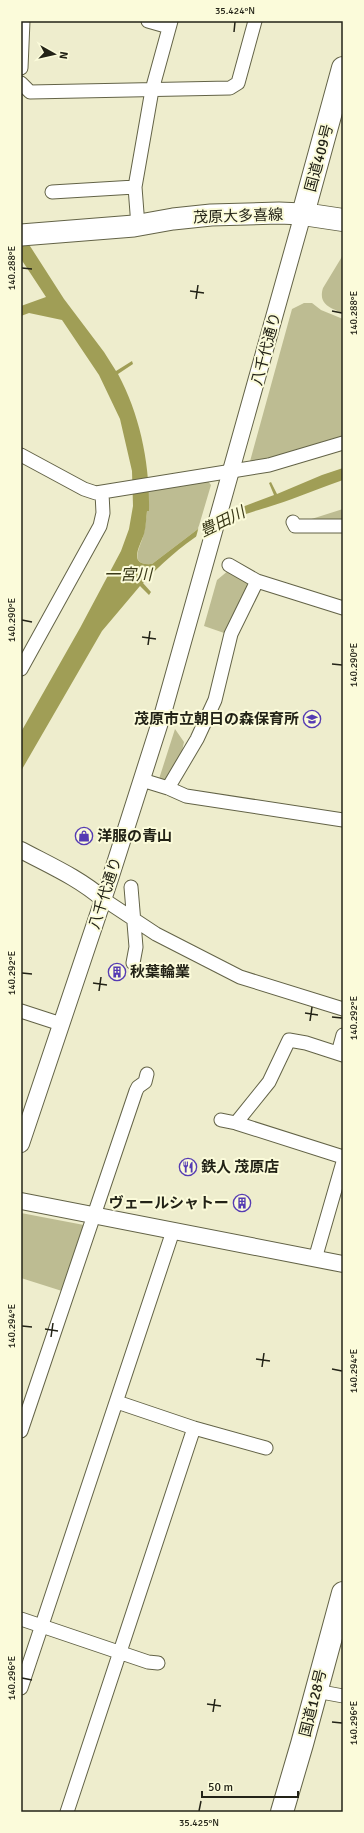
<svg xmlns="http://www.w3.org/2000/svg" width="364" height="1833" font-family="Signika,'Noto Sans JP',sans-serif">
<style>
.green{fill:#bdbc92}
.water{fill:#a09e56}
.pier{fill:#eeedcd}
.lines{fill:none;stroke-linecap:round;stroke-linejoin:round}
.minor-casing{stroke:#636347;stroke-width:15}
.tertiary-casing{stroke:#636347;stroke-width:18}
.primary-casing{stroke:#636347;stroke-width:23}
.trunk-casing{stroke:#636347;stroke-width:24}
.minor{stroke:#fff;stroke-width:13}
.tertiary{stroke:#fff;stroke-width:16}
.primary{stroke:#fff;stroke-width:21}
.trunk{stroke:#fff;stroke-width:22}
.ticks{fill:none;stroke:#232317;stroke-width:1.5}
.labels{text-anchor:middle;stroke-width:4;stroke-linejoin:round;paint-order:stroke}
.street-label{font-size:15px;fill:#232317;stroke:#fbfbda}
.poi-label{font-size:15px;font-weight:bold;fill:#232317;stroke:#fbfbda;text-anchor:start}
.water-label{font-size:16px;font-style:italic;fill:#393817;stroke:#fbfbda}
.neatline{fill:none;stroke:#232317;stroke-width:1.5}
.ticks-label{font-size:10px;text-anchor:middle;fill:#232317}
</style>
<rect width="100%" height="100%" fill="#eeedcd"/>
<path class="green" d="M343 255V313C330 308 318 304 323 288Z
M304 303H312L321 310 343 319V439L249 465 292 309Z
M207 480 211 485 198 529 152 564C129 566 139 549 143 537 145 528 146 520 147 511H149L148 490Z
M343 509V521L302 522Z
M229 570 250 581 227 634 204 626 217 580Z
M175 729 184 742 181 756 166 781 159 779Z
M21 1213 84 1225 62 1291 21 1278Z"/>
<path class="water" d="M21 232 64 299 104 352 116 371 132 361 133 364 118 374C140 415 150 464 149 511H147C146 519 146 526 144 534 140 546 127 566 152 564L198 529 237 509 274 495 269 483 271 482 277 494 322 475 343 468V480C325 486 309 493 292 499 262 510 231 516 203 532 181 546 161 564 143 583L151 592 149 595 140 586 102 631 21 771V732L80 628 121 551 129 529 133 506 132 471 120 419 99 375 62 320 29 313 21 316V306L46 297 21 259Z"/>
<path class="pier" d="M238 507 234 521 205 534 195 541 199 526Z"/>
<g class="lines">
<defs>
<path id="minor" d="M148 21 169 27
M21 68 23 21
M21 83 30 92 230 88 238 83 255 21
M52 192 135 187
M138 226 135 187 152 90 171 21
M21 455 84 489 96 493 269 465 343 443
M293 522 295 526H343
M229 565 257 581 343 608
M21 669 100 526 103 513 102 493
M142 780 168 788 186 796 343 820
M168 788 197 739 215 700 231 634 257 581
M131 887 136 947 133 963
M103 899 156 934 240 977 343 1009
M21 1011 61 1024
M338 1053 343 1035
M221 1120 236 1123 343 1157
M236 1123 269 1082 289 1040 306 1043 343 1055
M315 1259 343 1162
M117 1402 194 1428 266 1448
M21 1431 136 1091 138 1087 145 1082 147 1074
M21 1619 148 1662 158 1663
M21 1688 173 1231
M316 1691 343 1696
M67 1812 194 1428"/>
<path id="tertiary" d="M21 850C49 865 79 878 103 899
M21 1144 110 879 163 713 303 214
M21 1201 343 1264"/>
<path id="primary" d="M21 235 134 226 173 219 211 215 279 213 303 214"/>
<path id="trunk" d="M343 68 303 214 343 220
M282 1812 302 1744 343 1593"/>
</defs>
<use href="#minor" class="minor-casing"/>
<use href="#tertiary" class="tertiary-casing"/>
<use href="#primary" class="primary-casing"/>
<use href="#trunk" class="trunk-casing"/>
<use href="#minor" class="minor"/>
<use href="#tertiary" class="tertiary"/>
<use href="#primary" class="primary"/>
<use href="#trunk" class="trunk"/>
</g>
<path class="ticks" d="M234 32 235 22M22 268 32 269M190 291 204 293M196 299 198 285M332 311 342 313M22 620 32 622M142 637 156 639M148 645 150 631M332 664 342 665M22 973 32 974M93 983 107 985M99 991 101 977M305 1013 318 1015M332 1017 342 1018M310 1021 312 1007M22 1326 32 1327M45 1329 58 1331M51 1337 53 1323M256 1359 270 1361M262 1367 264 1353M332 1369 342 1371M22 1678 32 1680M207 1704 221 1706M213 1712 215 1699M332 1722 342 1723M199 1811 201 1801"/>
<defs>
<symbol id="school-ring" viewBox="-11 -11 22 22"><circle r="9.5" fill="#fbfbda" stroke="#553bb3" stroke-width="1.5"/><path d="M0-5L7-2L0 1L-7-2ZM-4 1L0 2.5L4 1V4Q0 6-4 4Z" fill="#553bb3"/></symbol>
<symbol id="shop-ring" viewBox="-11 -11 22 22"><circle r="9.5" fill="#fbfbda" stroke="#553bb3" stroke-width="1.5"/><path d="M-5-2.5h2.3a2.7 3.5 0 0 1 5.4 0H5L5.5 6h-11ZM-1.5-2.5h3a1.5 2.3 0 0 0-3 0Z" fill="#553bb3"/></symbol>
<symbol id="building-ring" viewBox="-11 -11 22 22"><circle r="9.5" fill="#fbfbda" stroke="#553bb3" stroke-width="1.5"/><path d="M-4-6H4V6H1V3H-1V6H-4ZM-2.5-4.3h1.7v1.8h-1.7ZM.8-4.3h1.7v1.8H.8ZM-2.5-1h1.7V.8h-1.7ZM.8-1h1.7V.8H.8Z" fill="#553bb3"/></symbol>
<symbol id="restaurant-ring" viewBox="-11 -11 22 22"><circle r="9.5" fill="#fbfbda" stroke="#553bb3" stroke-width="1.5"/><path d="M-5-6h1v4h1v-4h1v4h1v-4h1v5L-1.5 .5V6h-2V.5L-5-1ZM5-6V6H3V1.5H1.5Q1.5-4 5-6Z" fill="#553bb3"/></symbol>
</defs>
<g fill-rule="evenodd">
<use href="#school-ring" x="302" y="709" width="20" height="20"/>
<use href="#shop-ring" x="74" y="826" width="20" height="20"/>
<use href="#building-ring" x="107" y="962" width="20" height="20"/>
<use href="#restaurant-ring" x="178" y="1157" width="20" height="20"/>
<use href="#building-ring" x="232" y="1193" width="20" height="20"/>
</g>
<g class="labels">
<g class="street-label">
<text transform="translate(319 158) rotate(-75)" y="5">国道409号</text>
<text transform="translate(238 216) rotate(-2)" y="5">茂原大多喜線</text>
<text transform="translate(266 349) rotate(-75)" y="5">八千代通り</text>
<text transform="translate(105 893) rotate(-72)" y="5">八千代通り</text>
<text transform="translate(313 1703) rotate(-76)" y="5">国道128号</text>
</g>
<g class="poi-label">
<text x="299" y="724" text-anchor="end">茂原市立朝日の森保育所</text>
<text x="97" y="841">洋服の青山</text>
<text x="130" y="977">秋葉輪業</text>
<text x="201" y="1172">鉄人 茂原店</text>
<text x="229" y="1208" text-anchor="end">ヴェールシャトー</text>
</g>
<g class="water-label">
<text transform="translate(222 521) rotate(-26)" y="6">豊田川</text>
<text x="128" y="580">一宮川</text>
</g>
</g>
<rect width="364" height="1833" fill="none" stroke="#fbfbda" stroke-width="44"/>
<g transform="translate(54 54) rotate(98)" stroke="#fbfbda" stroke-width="3" paint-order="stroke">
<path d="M0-3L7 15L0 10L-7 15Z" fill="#232317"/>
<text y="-6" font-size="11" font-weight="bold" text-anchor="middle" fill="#232317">N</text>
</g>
<path d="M202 1791v6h96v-6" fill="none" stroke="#232317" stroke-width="2"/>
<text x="208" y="1791" font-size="12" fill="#232317" stroke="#fbfbda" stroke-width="3" paint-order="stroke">50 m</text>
<rect x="22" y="22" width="320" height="1789" class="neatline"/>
<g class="ticks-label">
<text x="235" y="14">35.424°N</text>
<text transform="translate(11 268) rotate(-90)" y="4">140.288°E</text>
<text transform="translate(353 313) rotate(-90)" y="4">140.288°E</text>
<text transform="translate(11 620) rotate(-90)" y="4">140.290°E</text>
<text transform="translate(353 665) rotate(-90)" y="4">140.290°E</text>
<text transform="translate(11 973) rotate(-90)" y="4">140.292°E</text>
<text transform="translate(353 1018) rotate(-90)" y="4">140.292°E</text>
<text transform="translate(11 1326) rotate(-90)" y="4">140.294°E</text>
<text transform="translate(353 1371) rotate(-90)" y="4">140.294°E</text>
<text transform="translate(11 1678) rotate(-90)" y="4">140.296°E</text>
<text transform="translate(353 1723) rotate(-90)" y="4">140.296°E</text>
<text x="199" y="1826">35.425°N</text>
</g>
</svg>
